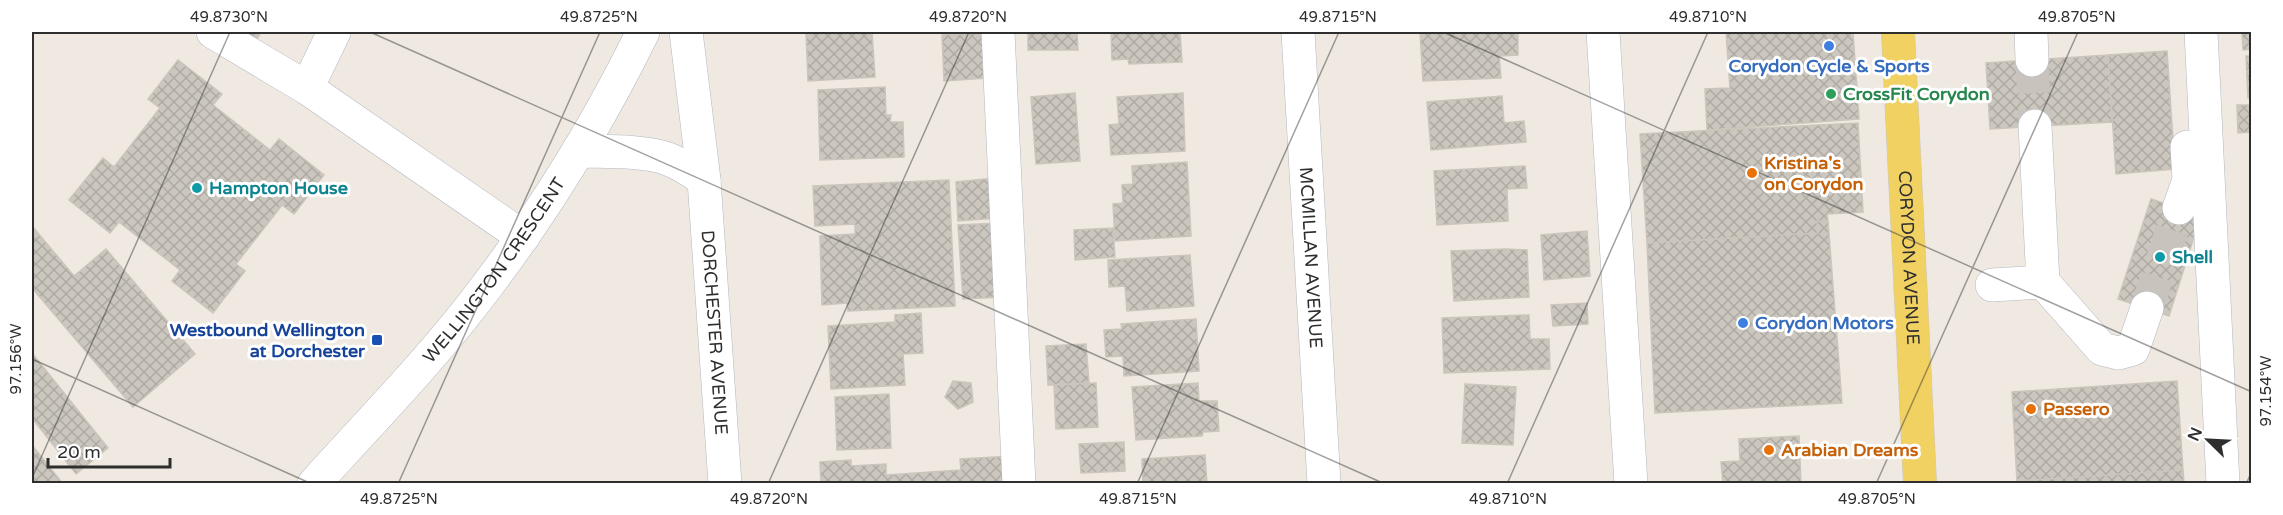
<svg xmlns="http://www.w3.org/2000/svg" width="2283" height="515" font-family="'Varela Round',sans-serif">
<style>
.building{fill:url(#building-cross-hatch);stroke:#cbc5ba;stroke-width:1.5}
.lines{fill:none;stroke-linecap:round;stroke-linejoin:round}
.minor-tunnel{stroke:#c8c4bd;stroke-width:33;stroke-dasharray:33 16;stroke-linecap:butt}
.minor-casing{stroke:#b4b7c1;stroke-width:34}
.major-casing{stroke:#c9c9c9;stroke-width:34}
.minor{stroke:#fff;stroke-width:33}
.major{stroke:#f2d163;stroke-width:33}
.ticks{fill:none;stroke:#2e2e2e;stroke-width:1.5;stroke-opacity:0.45}
.shop-dot{fill:#3f7fe0;stroke:#fff;stroke-width:2}
.leisure-dot{fill:#2e9e5b;stroke:#fff;stroke-width:2}
.food-dot{fill:#e8710a;stroke:#fff;stroke-width:2}
.culture-dot{fill:#0f9aa8;stroke:#fff;stroke-width:2}
.transit-dot{fill:#1a4fb4;stroke:#fff;stroke-width:2}
.labels{text-anchor:middle;stroke-width:6;stroke-linejoin:round;paint-order:stroke}
.shop-label{font-size:18px;font-weight:bold;fill:#366cbe;stroke:#fff}
.leisure-label{font-size:18px;font-weight:bold;fill:#27864d;stroke:#fff;text-anchor:start}
.food-label{font-size:18px;font-weight:bold;fill:#c56008;stroke:#fff;text-anchor:start}
.culture-label{font-size:18px;font-weight:bold;fill:#0d838f;stroke:#fff;text-anchor:start}
.street-label{font-size:18px;fill:#2e2e2e;stroke:#fff}
.transit-label{font-size:18px;font-weight:bold;fill:#164399;stroke:#fff;text-anchor:end}
.neatline{fill:none;stroke:#2e2e2e;stroke-width:2}
.ticks-label{font-size:15px;text-anchor:middle;fill:#2e2e2e}
</style>
<defs>
<pattern id="building-cross-hatch" width="8" height="8" patternUnits="userSpaceOnUse" patternTransform="scale(1.5)"><rect width="8" height="8" fill="#cbc7bf"/><path d="M0 0l8 8M0 8l8-8" fill="none" stroke="#afaba4"/></pattern>
</defs>
<rect width="100%" height="100%" fill="#efe9e1"/>
<path class="building" d="M244 32H261L257 39Z
M806 32H872L875 77 808 81Z
M1028 32H1077L1078 50H1028Z
M1111 32H1180L1182 62 1129 64 1128 59 1112 60Z
M1420 32H1518V55L1499 56 1501 78 1423 81Z
M1726 32H1853L1859 119 1707 130 1705 89 1730 88Z
M2242 32H2252V49L2243 50Z
M985 33 987 78 944 81 942 35Z
M2167 51 2175 169 2116 174 2108 55Z
M2108 55 2112 122 1990 129 1986 63Z
M2246 56H2252V98H2248Z
M178 60 222 94 213 105 270 150 279 139 324 175 294 214 282 205 236 264 245 271 213 313 172 281 180 270 119 222 110 233 69 200 103 158 114 167 160 108 148 99Z
M885 87 886 115H891L890 122H903L904 157 820 160 818 90Z
M1075 93 1080 161 1036 164 1031 97Z
M1183 93 1185 151 1111 155 1109 125 1119 124 1117 97Z
M1502 96 1504 123 1524 121 1526 142 1431 150 1427 102Z
M2237 105H2252V132L2238 133Z
M1858 123 1863 212 1827 214 1828 221H1817L1818 233 1647 243 1640 134Z
M1187 162 1191 236 1115 241 1113 204 1123 203 1122 185 1133 184 1132 166Z
M1525 166 1527 188 1507 189 1508 221 1437 225 1434 171Z
M995 178 998 218 958 221 956 182Z
M949 180 955 306 848 311 847 303 822 305 820 236 855 234V224L815 226 813 186Z
M2151 199 2201 215 2169 316 2118 299Z
M1817 221H1828L1842 403 1655 413 1647 243 1818 233Z
M997 223 1002 297 963 299 958 225Z
M32 226 74 276 106 249 195 354 133 407 32 288Z
M1113 228 1115 257 1075 260 1074 230Z
M1587 231 1590 276 1544 280 1541 235Z
M1506 249 1527 250 1529 297 1454 301 1451 251Z
M1190 255 1194 306 1127 311 1125 286 1109 287 1108 260Z
M1587 303 1588 324 1553 326 1551 305Z
M921 313 923 353 903 354 905 385 831 389 828 326 895 322V315Z
M1529 315 1530 339H1549L1550 369 1444 373 1442 318Z
M1196 319 1199 371 1124 376 1123 356 1106 357 1104 330 1122 329 1121 324Z
M1086 344 1089 383 1048 385 1046 346Z
M32 353 108 448 76 474 32 418Z
M953 381 971 383 973 402 958 409 945 397Z
M2177 381 2183 470 2017 481 2012 392Z
M1096 383 1098 427 1056 429 1054 385Z
M1198 383 1199 401H1217L1219 431 1203 432 1202 436 1136 440 1132 387Z
M1465 384 1516 387 1513 445 1462 443Z
M889 394 891 448 837 450 835 397Z
M1799 436 1801 484H1723L1721 462 1740 461 1739 439Z
M1124 442 1125 471 1081 473 1079 444Z
M32 445 63 484H32Z
M1205 455 1207 484H1143L1142 459Z
M1013 456 1015 484H821L820 462 851 460V466L886 464V475L961 470 960 459Z
M2183 470 2184 484H2017V481Z"/>
<g class="lines">
<path class="minor-tunnel" d="M2032 60 2035 126
M2147 308 2179 208"/>
<defs>
<g id="minor">
<path d="M213 32 307 88"/>
<path d="M334 32 307 88 523 237"/>
<path id="s1" d="M686 32 704 180 725 484"/>
<path d="M998 32 1019 484"/>
<path id="s2" d="M1298 32 1324 484"/>
<path d="M1603 32 1631 484"/>
<path d="M2031 32 2032 60"/>
<path d="M2201 32 2223 484"/>
<path d="M578 151C604 152 643 150 668 159 681 164 693 172 704 180"/>
<path d="M2179 208 2189 180 2187 147"/>
<path d="M2043 282 2102 349 2118 353 2133 349 2147 308"/>
<path d="M1992 285 2043 282 2035 126"/>
<path id="s3" d="M314 484C369 423 427 364 477 299 541 216 597 126 643 32"/>
</g>
<g id="major">
<path id="s4" d="M1898 32 1920 484"/>
</g>
</defs>
<use href="#minor" class="minor-casing"/>
<use href="#major" class="major-casing"/>
<use href="#minor" class="minor"/>
<use href="#major" class="major"/>
</g>
<path class="ticks" d="M370 32 1385 484M1443 32 2252 392M32 359 312 484M32 478 230 32M398 484 600 32M768 484 969 32M1137 484 1339 32M1507 484 1708 32M1876 484 2078 32M2246 484 2252 471"/>
<g class="shop-dot">
<circle cx="1829" cy="46" r="6"/>
<circle cx="1743" cy="323" r="6"/>
</g>
<circle class="leisure-dot" cx="1831" cy="94" r="6"/>
<g class="food-dot">
<circle cx="1752" cy="173" r="6"/>
<circle cx="2031" cy="409" r="6"/>
<circle cx="1769" cy="450" r="6"/>
</g>
<g class="culture-dot">
<circle cx="197" cy="188" r="6"/>
<circle cx="2160" cy="257" r="6"/>
</g>
<rect class="transit-dot" x="371" y="334" width="12" height="12" rx="3"/>
<g class="labels">
<g class="shop-label">
<text x="1829" y="72">Corydon Cycle &amp; Sports</text>
<text x="1755" y="329" text-anchor="start">Corydon Motors</text>
</g>
<g class="leisure-label">
<text x="1843" y="100">CrossFit Corydon</text>
</g>
<g class="food-label">
<text x="1764" y="169">Kristina's<tspan x="1764" dy="21">on Corydon</tspan></text>
<text x="2043" y="415">Passero</text>
<text x="1781" y="456">Arabian Dreams</text>
</g>
<g class="culture-label">
<text x="209" y="194">Hampton House</text>
<text x="2172" y="263">Shell</text>
</g>
<g class="street-label">
<text dy="6" stroke="none"><textPath href="#s4" startOffset="226">CORYDON AVENUE</textPath></text>
<text dy="6" stroke="none"><textPath href="#s2" startOffset="226">MCMILLAN AVENUE</textPath></text>
<text dy="6" stroke="none"><textPath href="#s3" startOffset="280">WELLINGTON CRESCENT</textPath></text>
<text dy="6" stroke="none"><textPath href="#s1" startOffset="302">DORCHESTER AVENUE</textPath></text>
</g>
<g class="transit-label">
<text x="365" y="336">Westbound Wellington<tspan x="365" dy="21">at Dorchester</tspan></text>
</g>
</g>
<rect width="2283" height="515" fill="none" stroke="#ffffff" stroke-width="66"/>
<g transform="translate(2208 440) rotate(294)" stroke="#ffffff" stroke-width="4.5" paint-order="stroke">
<path d="M0-4.5L10 22L0 15L-10 22Z" fill="#2e2e2e"/>
<text y="-9" font-size="16" font-weight="bold" text-anchor="middle" fill="#2e2e2e">N</text>
</g>
<path d="M48 458v9h122v-9" fill="none" stroke="#2e2e2e" stroke-width="3"/>
<text x="57" y="458" font-size="18" fill="#2e2e2e" stroke="#ffffff" stroke-width="4.5" paint-order="stroke">20 m</text>
<rect x="33" y="33" width="2217" height="449" class="neatline"/>
<g class="ticks-label">
<text x="229" y="22">49.8730°N</text>
<text x="599" y="22">49.8725°N</text>
<text x="968" y="22">49.8720°N</text>
<text x="1338" y="22">49.8715°N</text>
<text x="1708" y="22">49.8710°N</text>
<text x="2077" y="22">49.8705°N</text>
<text transform="translate(16 359) rotate(-90)" y="5">97.156°W</text>
<text transform="translate(2266 391) rotate(-90)" y="5">97.154°W</text>
<text x="399" y="504">49.8725°N</text>
<text x="769" y="504">49.8720°N</text>
<text x="1138" y="504">49.8715°N</text>
<text x="1508" y="504">49.8710°N</text>
<text x="1877" y="504">49.8705°N</text>
</g>
</svg>
